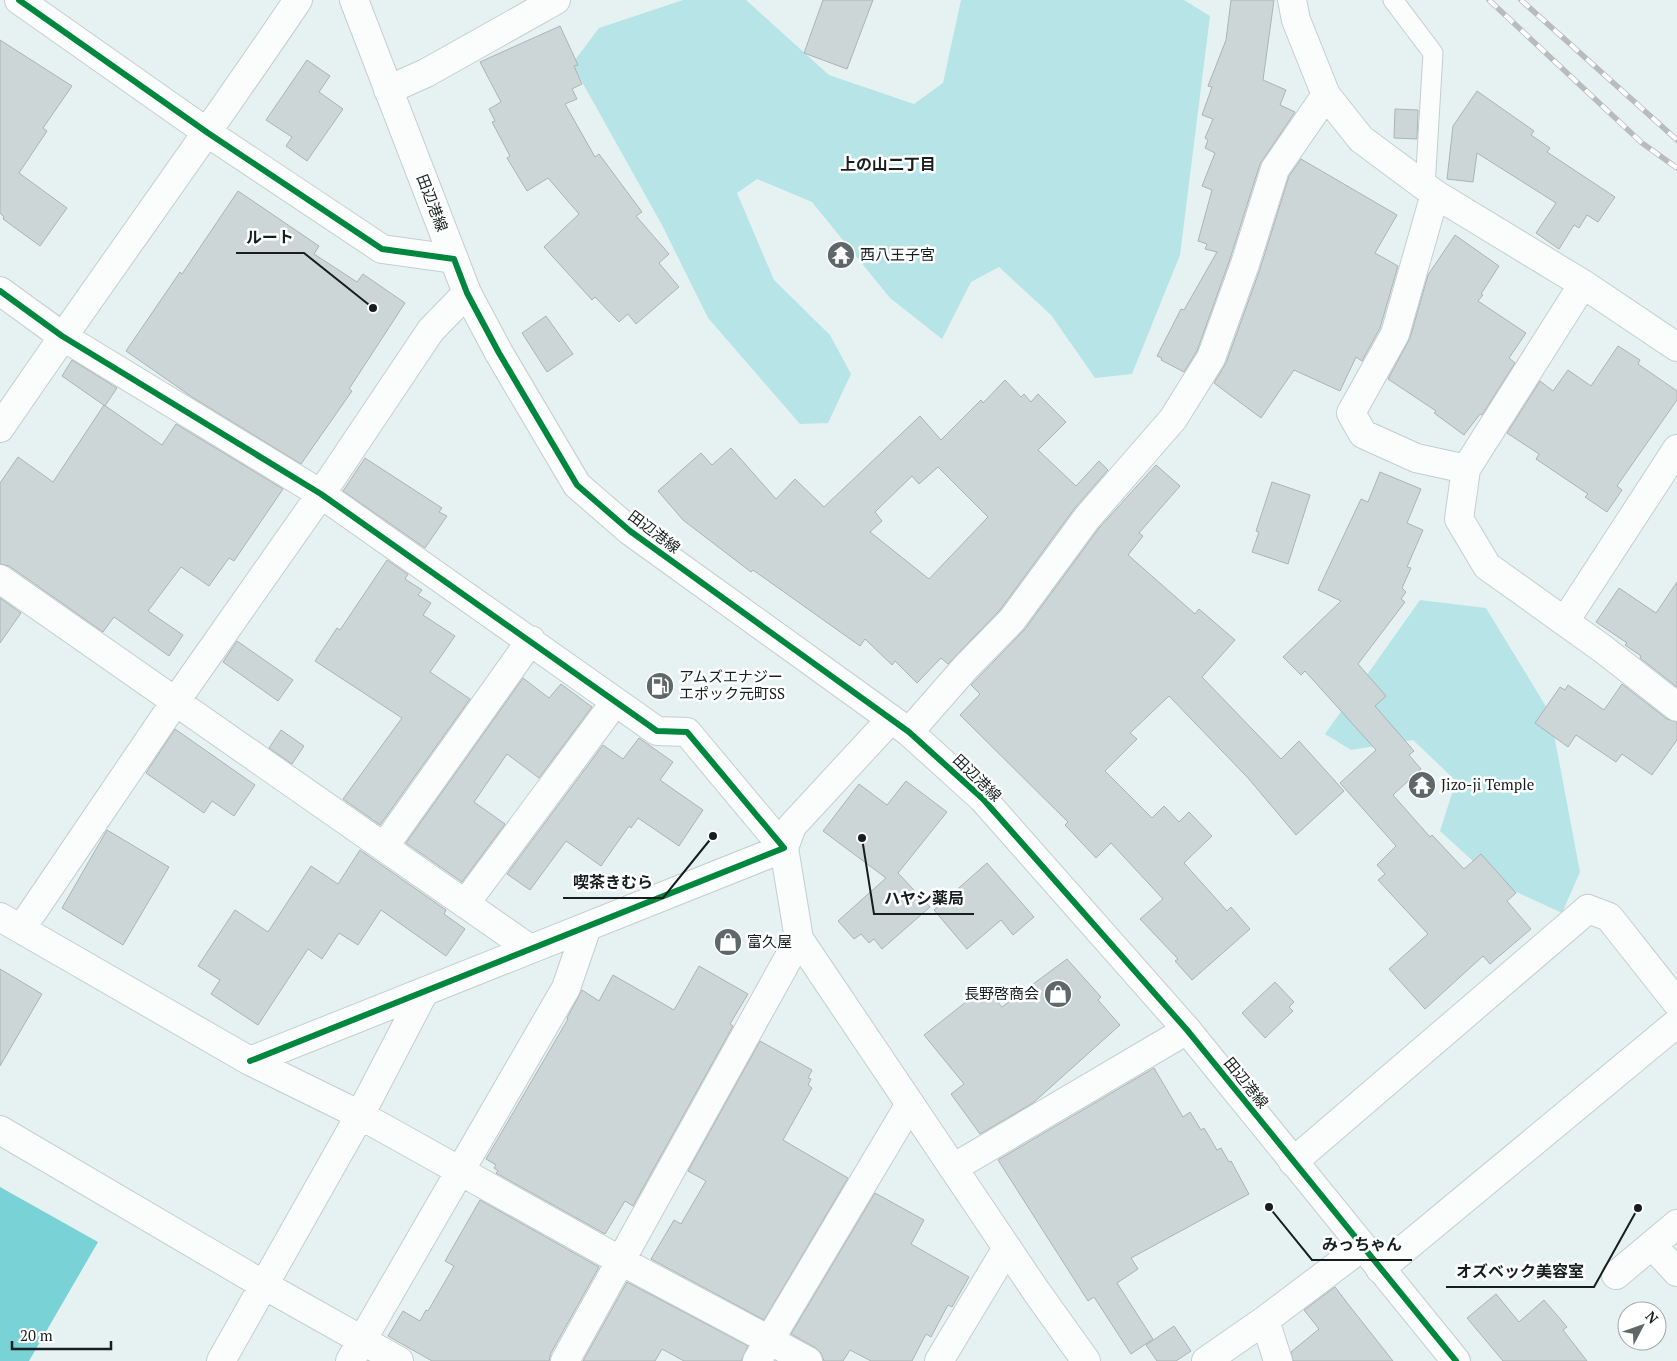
<svg xmlns="http://www.w3.org/2000/svg" width="1677" height="1361" font-family="'PT Serif','Noto Sans JP',serif">
<style>
.green{fill:#b7e4e6}
.water{fill:#79d2d5}
.building{fill:#cdd6d6;stroke:#abb4b4;fill-rule:evenodd}
.lines{fill:none;stroke-linecap:round;stroke-linejoin:round}
.service-casing{stroke:#c4cece;stroke-width:21}
.minor-casing{stroke:#c4cece;stroke-width:30}
.tertiary-casing{stroke:#c4cece;stroke-width:30}
.secondary-casing{stroke:#c4cece;stroke-width:30}
.service{stroke:#fbfdfd;stroke-width:19}
.minor{stroke:#fbfdfd;stroke-width:28}
.tertiary{stroke:#fbfdfd;stroke-width:28}
.secondary{stroke:#fbfdfd;stroke-width:28}
.rail-casing{stroke:#b9bcbc;stroke-width:5.5}
.rail{stroke:#fff;stroke-width:4;stroke-dasharray:11;stroke-linecap:butt}
.cycleway-casing{stroke:#fff;stroke-width:9}
.cycleway{stroke:#00873e;stroke-width:6}
.labels{text-anchor:middle;stroke-width:5;stroke-linejoin:round;paint-order:stroke}
.street-label{font-size:15px;fill:#161e1e;stroke:#fff}
.poi-label{font-size:15px;fill:#161e1e;stroke:#fff;text-anchor:start}
.neighbourhood-label{font-size:16px;font-weight:bold;fill:#161e1e;stroke:#fff}
.leader{fill:none;stroke:#161e1e;stroke-width:2}
.callout-dot{fill:#161e1e;stroke:#fff;stroke-width:2}
.callout-label{font-size:16px;text-anchor:middle;font-weight:bold;fill:#161e1e;stroke:#fff;stroke-width:5;stroke-linejoin:round;paint-order:stroke}
</style>
<rect width="100%" height="100%" fill="#e6f2f2"/>
<path class="green" d="M683 0H746L829 75 914 104 943 83 961 0H1184L1210 16 1180 255 1132 374 1095 378 1051 315 999 267 971 282 942 339 890 298 812 202 757 179 737 193 774 280 830 335 851 374 828 423 800 424 708 318 662 225 572 64 599 28Z
M1420 600 1486 608 1550 713 1580 872 1562 913 1497 883 1440 831 1456 781 1413 740 1351 750 1325 734Z"/>
<path class="water" d="M0 1187 98 1242 29 1361H0Z"/>
<path class="building" d="M823 0H873L847 69 804 53Z
M1231 0H1274L1263 80 1286 90 1280 105 1295 112 1260 164 1230 259 1197 351 1184 372 1161 360 1162 358 1157 356 1181 309 1184 310 1217 252 1205 249 1207 244 1198 241 1212 190 1202 186 1215 153 1205 148 1208 140 1205 138 1213 119 1202 115 1212 87 1208 86 1226 40Z
M560 26 578 65 574 66 582 84 572 89 577 99 565 104 595 157 599 154 642 212 636 216 669 254 659 263 679 287 636 324 628 314 619 322 595 297 592 300 544 247 579 214 548 178 527 191 507 158 510 156 492 122 495 121 489 109 501 102 480 62Z
M0 40 72 86 43 128 47 131 19 173 67 208 40 246 3 219 4 217 0 213Z
M307 60 330 76 319 92 343 109 307 161 286 146 292 137 266 120Z
M1477 91 1534 131 1531 135 1550 148 1547 152 1615 197 1598 222 1587 215 1579 228 1574 225 1559 249 1536 233 1556 203 1477 153 1473 182 1447 179 1453 126Z
M1395 109 1418 110 1417 139 1394 138Z
M1301 159 1397 215 1375 253 1398 266 1380 328 1362 361 1356 357 1340 391 1294 370 1261 418 1214 383 1226 363 1260 269 1289 176Z
M238 191 319 246 314 254 357 282 363 274 405 303 349 389 352 391 301 464 192 397 126 351 180 272 182 274Z
M1455 235 1499 266 1481 294 1483 295 1478 301 1526 333 1509 358 1515 363 1482 415 1480 414 1464 435 1434 413 1436 411 1388 379 1410 338 1428 275Z
M546 316 573 354 547 372 522 333Z
M1618 346 1640 360 1638 364 1677 391V400L1617 486 1622 490 1607 512 1585 497 1588 494 1536 459 1539 454 1507 433 1540 381 1553 391 1568 370 1591 386Z
M72 360 117 388 105 406 62 376Z
M1005 380 1021 397 1024 394 1031 402 1038 394 1066 422 1038 450 1076 486 1099 461 1108 470 1074 509 1000 610 948 664 941 658 917 683 895 661 892 665 865 639 860 646 753 570 751 572 683 520 658 491 701 453 712 465 731 448 776 499 795 479 824 507 920 416 941 440 981 400 983 403ZM938 467 988 517 929 579 870 532 882 521 875 512 912 476 919 484Z
M104 405 162 445 176 424 283 489 234 561 229 558 209 586 181 567 148 611 183 635 169 656 114 617 103 632 9 566 0 564V483L18 457 53 482Z
M365 458 442 508 439 512 447 516 425 548 343 491Z
M1156 465 1180 486 1139 533 1143 536 1128 555 1195 614 1199 609 1235 640 1202 677 1281 759 1299 741 1344 791 1296 835 1248 778 1169 696 1130 733 1137 739 1105 771 1152 818 1164 806 1179 822 1189 812 1212 836 1184 863 1227 911 1231 907 1250 929 1192 980 1175 961 1178 959 1140 919 1163 899 1111 843 1096 858 1065 825 1068 822 960 715 980 694 971 685 1025 629 1099 528Z
M1380 472 1421 489 1407 523 1423 530 1407 567 1411 568 1402 588 1406 592 1401 599 1405 602 1358 664 1386 696 1375 706 1414 751 1409 755 1421 769 1393 795 1430 837 1432 835 1464 869 1481 854 1516 893 1507 901 1531 929 1490 964 1483 956 1425 1009 1389 969 1428 934 1378 880 1385 874 1377 865 1396 846 1340 783 1376 750 1305 671 1301 675 1283 657 1341 601 1318 590 1361 499 1368 502Z
M1272 482 1310 495 1288 564 1252 552 1259 532 1256 531Z
M387 560 408 574 405 579 422 590 418 595 431 603 423 615 455 636 430 672 470 699 380 825 343 799 402 718 315 661 337 628 340 630Z
M1677 582V687L1640 658 1641 656 1625 645 1627 643 1596 622 1619 588 1656 613Z
M0 598 21 613 0 643Z
M237 641 293 680 278 701 223 662Z
M523 678 549 698 561 684 592 707 539 778 507 754 474 802 505 824 462 882 406 843Z
M1622 684 1667 719 1677 722V740L1652 775 1622 754 1616 762 1576 735 1568 747 1535 723 1560 687 1565 690 1568 685 1604 710Z
M175 729 255 785 234 816 212 801 204 813 146 773Z
M281 730 304 746 292 764 269 748Z
M639 738 673 762 660 780 703 810 679 846 638 818 631 828 629 826 601 866 566 841 530 890 507 874 603 745 623 759Z
M906 781 947 812 898 873 930 907 882 949 874 939 869 943 861 934 854 939 838 921 886 878 823 831 859 784 887 805Z
M107 830 169 867 123 945 62 908Z
M360 850 446 910 444 914 465 929 446 956 381 910 358 945 339 933 322 959 308 949 258 1025 211 994 220 980 198 966 235 910 268 932 311 866 338 884Z
M987 863 1034 917 1013 935 1001 920 967 949 934 910Z
M1067 959 1101 997 1098 1000 1120 1025 1033 1103 980 1134 951 1094 964 1084 924 1035 985 987 1002 1007Z
M699 966 748 994 730 1024 733 1026 633 1206 625 1201 605 1234 496 1173 498 1171 494 1168 496 1165 486 1159 568 1019 567 1018 582 990 599 1001 613 975 674 1010Z
M0 969 42 994 0 1066Z
M1275 982 1294 1002 1289 1007 1293 1011 1265 1038 1242 1013Z
M760 1041 812 1070 808 1078 811 1079 808 1085 812 1088 783 1140 848 1178 764 1320 651 1259 674 1220 681 1224 706 1181 688 1171Z
M1154 1068 1183 1117 1190 1112 1201 1130 1204 1128 1217 1150 1221 1148 1229 1162 1231 1161 1249 1194 1131 1258 1138 1269 1117 1283 1153 1339 1131 1354 1094 1297 1088 1301 998 1160Z
M875 1193 924 1220 911 1244 969 1277 952 1307 948 1305 931 1337 926 1334 912 1361H871L850 1350 843 1361H824L821 1353 816 1348 791 1334Z
M480 1200 599 1267 551 1353 549 1361H432L388 1336 403 1311 420 1321 426 1310 428 1311 454 1266 445 1261Z
M627 1282 748 1346 741 1361H684L662 1349 655 1361H583Z
M1335 1287 1348 1304 1393 1361H1293L1291 1352 1319 1329 1304 1310Z
M1496 1294 1519 1322 1544 1300 1567 1327 1563 1330 1587 1361H1503L1467 1318Z
M1174 1326 1191 1351 1176 1361H1157L1146 1345Z"/>
<g class="lines">
<defs>
<path id="service" d="M1393 0 1433 53 1425 187"/>
<path id="minor" d="M19 0 208 133 382 249 454 259
M1292 0 1296 20 1326 95 1361 139 1435 194 1583 284 1677 347
M388 90 426 73 556 0
M1435 194 1395 334 1351 413 1363 434 1416 458 1466 469
M1583 284 1466 469 1459 519 1487 566 1603 649 1677 707
M0 291 62 336 321 494 657 731 687 732 784 848 250 1061
M0 428C98 284 201 144 298 0
M0 579 530 949
M1565 621 1677 449
M909 732 966 667 1012 620 1087 518 1173 419 1211 358 1245 264 1275 169 1326 95
M384 847 531 640
M465 904 615 702
M0 917 250 1061 360 1115 621 1261 808 1361
M21 929 175 702 321 494 431 330 467 293
M0 1130 264 1285 399 1361
M1293 1162 1588 909 1609 917 1677 1003
M953 1168 1187 1030
M1652 1245 1677 1272
M1616 1275 1677 1224
M1265 1320 1278 1361
M221 1361 360 1115 424 992
M350 1361 566 988 587 927
M565 1361 799 939
M757 1361 910 1104
M939 1361 1007 1248
M1206 1361 1265 1320 1362 1247"/>
<path id="tertiary" d="M891 719 792 826 784 848 799 939 1036 1291 1086 1361
M1380 1269 1677 1023"/>
<path id="secondary" d="M354 0 467 293 499 353 577 485 630 531 909 732 983 799 1187 1030 1456 1361"/>
</defs>
<use href="#service" class="service-casing"/>
<use href="#minor" class="minor-casing"/>
<use href="#tertiary" class="tertiary-casing"/>
<use href="#secondary" class="secondary-casing"/>
<use href="#service" class="service"/>
<use href="#minor" class="minor"/>
<use href="#tertiary" class="tertiary"/>
<use href="#secondary" class="secondary"/>
<defs>
<path id="rail" d="M1489 0 1642 143 1677 168
M1521 0 1677 140"/>
</defs>
<use href="#rail" class="rail-casing"/>
<use href="#rail" class="rail"/>
<defs>
<path id="cycleway" d="M19 0 208 133 382 249 454 259 467 293 499 353 577 485 630 531 909 732 983 799 1187 1030 1456 1361
M0 291 62 336 321 494 657 731 687 732 784 848 250 1061"/>
</defs>
<use href="#cycleway" class="cycleway-casing"/>
<use href="#cycleway" class="cycleway"/>
</g>
<defs>
<symbol id="temple-disc" viewBox="-11 -11 22 22"><circle r="9.5" fill="#5f6868" stroke="#fff"/><path d="M0-6L5-2H3V0L6.5 2.5H4V6H1.5V3h-3V6H-4V2.5H-6.5L-3 0V-2H-5Z" fill="#fff"/></symbol>
<symbol id="fuel-disc" viewBox="-11 -11 22 22"><circle r="9.5" fill="#5f6868" stroke="#fff"/><path d="M-5.5-6h7V0h2V4h1.3V-2.5L3-4.5l.8-.8L6-3V5H2.5V1h-1V6h-7ZM-4.2-4.7v3.2H.2V-4.7Z" fill="#fff"/></symbol>
<symbol id="shop-disc" viewBox="-11 -11 22 22"><circle r="9.5" fill="#5f6868" stroke="#fff"/><path d="M-5-2.5h2.3a2.7 3.5 0 0 1 5.4 0H5L5.5 6h-11ZM-1.5-2.5h3a1.5 2.3 0 0 0-3 0Z" fill="#fff"/></symbol>
</defs>
<g fill-rule="evenodd">
<use href="#temple-disc" x="825" y="239" width="32" height="32"/>
<use href="#fuel-disc" x="644" y="670" width="32" height="32"/>
<use href="#temple-disc" x="1406" y="769" width="32" height="32"/>
<use href="#shop-disc" x="712" y="926" width="32" height="32"/>
<use href="#shop-disc" x="1042" y="978" width="32" height="32"/>
</g>
<g class="labels">
<g class="street-label">
<text transform="translate(432 203) rotate(69)" y="5">田辺港線</text>
<text transform="translate(654 532) rotate(37)" y="5">田辺港線</text>
<text transform="translate(977 778) rotate(44)" y="5">田辺港線</text>
<text transform="translate(1246 1083) rotate(51)" y="5">田辺港線</text>
</g>
<g class="poi-label">
<text x="860" y="260">西八王子宮</text>
<text x="679" y="682">アムズエナジー<tspan x="679" dy="17">エポック元町SS</tspan></text>
<text x="1441" y="790">Jizo-ji Temple</text>
<text x="747" y="947">富久屋</text>
<text x="1039" y="999" text-anchor="end">長野啓商会</text>
</g>
<g class="neighbourhood-label">
<text x="888" y="170">上の山二丁目</text>
</g>
</g>
<path class="leader" d="M373 308L304 253H236M713 836L663 898H563M862 838L874 914H974M1269 1207L1312 1260H1412M1638 1208L1594 1287H1446"/>
<g class="callout-dot">
<circle cx="373" cy="308" r="5"/>
<circle cx="713" cy="836" r="5"/>
<circle cx="862" cy="838" r="5"/>
<circle cx="1269" cy="1207" r="5"/>
<circle cx="1638" cy="1208" r="5"/>
</g>
<g class="callout-label">
<text x="270" y="243">ルート</text>
<text x="613" y="888">喫茶きむら</text>
<text x="924" y="904">ハヤシ薬局</text>
<text x="1362" y="1250">みっちゃん</text>
<text x="1520" y="1277">オズベック美容室</text>
</g>
<g transform="translate(1642 1326) rotate(49)"><circle r="24" fill="#ffffff" stroke="#a2a5a5"/>
<path d="M0-4L9 19L0 12L-9 19Z" fill="#5f6868"/>
<text y="-8" font-size="14" font-weight="bold" text-anchor="middle" fill="#161e1e">N</text>
</g>
<path d="M12 1341v8h99v-8" fill="none" stroke="#161e1e" stroke-width="2.5"/>
<text x="20" y="1341" font-size="15" fill="#161e1e" stroke="#ffffff" stroke-width="4" paint-order="stroke">20 m</text>
</svg>
